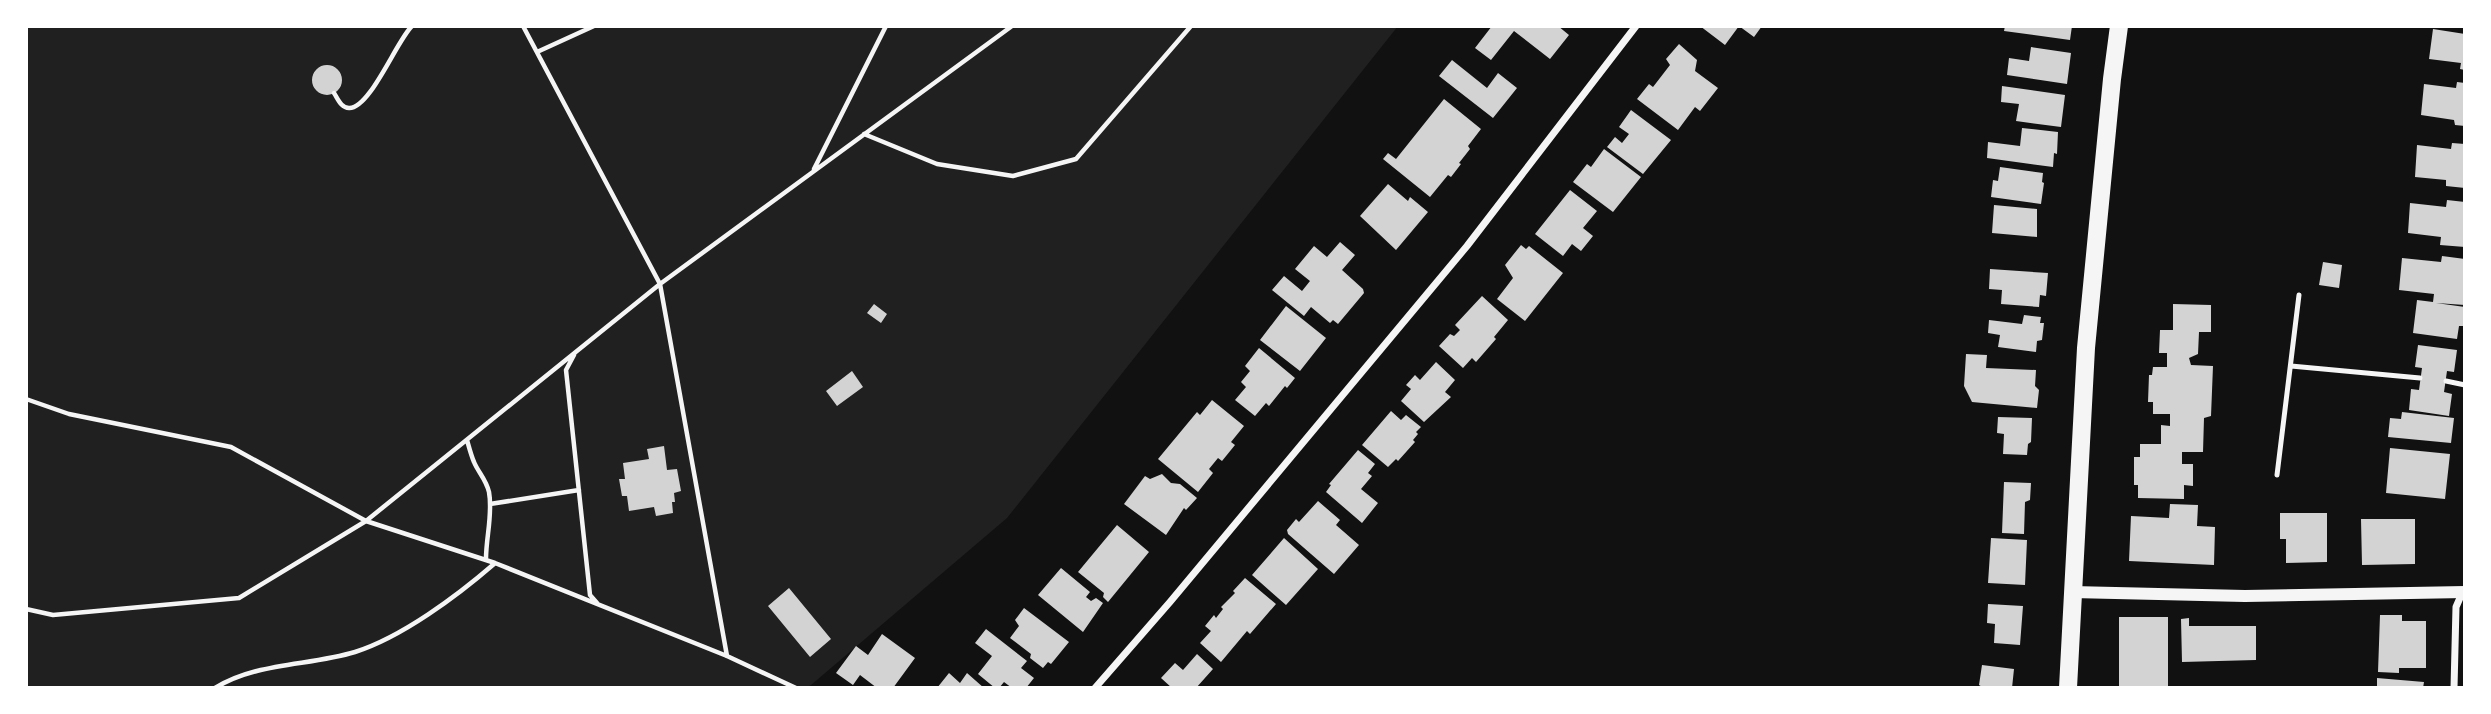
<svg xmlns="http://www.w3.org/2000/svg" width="2491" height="714" font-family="Cabin,sans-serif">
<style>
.green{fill:#202020}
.building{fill:#d3d3d3}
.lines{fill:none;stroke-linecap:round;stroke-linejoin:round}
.path{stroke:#f5f5f5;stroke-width:4.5}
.service{stroke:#f5f5f5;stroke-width:5}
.minor{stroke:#f5f5f5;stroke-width:7}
.tertiary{stroke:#f5f5f5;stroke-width:12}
.primary{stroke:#f5f5f5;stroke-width:18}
</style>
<rect width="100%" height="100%" fill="#111"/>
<path class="green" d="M26 26H1398L1007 518 811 685 805 688H26Z"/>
<path class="building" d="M1492 26H1558L1569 35 1550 59 1514 31 1491 60 1475 48Z
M1700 26H1739L1725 45Z
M1739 26H1762L1754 37Z
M2005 26H2072L2070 40 2004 31Z
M2433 29 2465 34V70L2460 69 2461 63 2429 59Z
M1679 44 1697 60 1695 71 1718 88 1700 111 1695 107 1678 130 1637 99 1649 84 1653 87 1670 65 1666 59Z
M2031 47 2071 53 2067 84 2007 75 2009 58 2029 61Z
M1452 60 1487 88 1498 73 1517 88 1493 118 1439 76Z
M312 80a15 15 0 1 1 30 0a15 15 0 1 1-30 0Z
M2457 82 2465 83V126L2455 125 2454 120 2421 115 2424 84 2456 88Z
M2002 86 2065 95 2061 127 2016 121 2019 104 2001 102Z
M1444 99 1481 129 1468 146 1470 149 1459 163 1461 164 1451 177 1448 175 1430 197 1383 159 1388 153 1396 159Z
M1631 110 1671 140 1643 174 1607 147 1615 137 1622 143 1629 134 1619 127Z
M2022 128 2058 132 2057 154 2054 153 2053 167 1987 158 1988 142 2020 146Z
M2452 143 2465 144V188L2446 186V180L2415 177 2417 145 2451 149Z
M1604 149 1641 177 1613 212 1573 182 1587 164 1591 167Z
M2000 167 2043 173 2042 182 2044 183 2041 204 1991 197 1993 180 1998 181Z
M1388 184 1408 201 1410 197 1428 212 1396 250 1360 216Z
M1570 190 1597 211 1583 228 1593 236 1581 251 1572 244 1563 256 1535 234Z
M2447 200 2465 202V247L2440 245 2441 237 2408 233 2410 203 2446 207Z
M1994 205 2037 209V237L1992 233Z
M1340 242 1355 255 1342 270 1363 289 1364 293 1338 324 1333 320 1330 323 1311 307 1304 316 1272 290 1284 276 1302 291 1310 281 1295 269 1314 246 1327 257Z
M1521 245 1526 249 1529 246 1563 273 1525 321 1497 299 1513 278 1505 265Z
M2442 256 2465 259V305L2436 303 2465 307 2463 326H2459L2457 339 2413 333 2417 300 2433 302 2434 294 2399 290 2402 258 2441 262Z
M2323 262 2342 265 2339 288 2319 285Z
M1990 269 2048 273 2046 296 2040 295 2039 307 2001 304 2002 290 1989 289Z
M1482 296 1508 320 1494 337 1496 339 1476 362 1472 358 1463 368 1439 346 1450 334 1454 336 1460 330 1455 325Z
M874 304 887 314 881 323 867 313Z
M2173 304 2211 305V332H2199L2198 354 2189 358 2191 365 2213 366 2211 416 2204 418 2203 452H2182V464H2193V486L2184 485V499L2138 498V485H2134V457H2140V444H2161V425L2170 426V414H2153V402H2148L2149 375H2152L2153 367H2167V353H2159L2160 330H2173Z
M1286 306 1326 338 1300 371 1260 340Z
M2024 315 2041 317 2040 323H2044L2042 340 2037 341 2036 352 1998 347 2000 335 1988 333 1989 320 2022 324Z
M2418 345 2457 350 2454 372 2447 371 2444 392 2452 394 2449 416 2409 410 2411 389 2419 390 2422 368 2415 367Z
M1259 348 1295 378 1287 388 1285 386 1269 406 1266 403 1255 416 1235 400 1246 387 1241 382 1250 371 1245 366Z
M1966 354 1987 355 1986 368 2036 370 2035 386 2039 390 2037 408 1972 402 1964 386Z
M1436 362 1455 380 1445 392 1451 397 1424 422 1401 401 1411 389 1406 385 1415 375 1420 380Z
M852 371 863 387 837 406 826 391Z
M1212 400 1244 426 1231 442 1235 445 1222 461 1218 458 1209 469 1213 473 1198 492 1158 459 1197 412 1200 415Z
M1391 411 1401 420 1406 415 1421 427 1416 432 1418 434 1413 440 1415 442 1398 461 1396 459 1388 467 1362 445Z
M2402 412 2454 418 2451 443 2388 437 2390 418 2401 419Z
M1998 417 2032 418 2031 442 2028 444 2027 455 2003 454 2004 434 1997 433Z
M664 446 667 470 677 469 681 491 674 493 675 502H672L673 513 656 516 654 507 629 511 627 496H622L619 479H625L623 463 649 459 647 449Z
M2390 448 2450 454 2445 499 2386 493Z
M1358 450 1375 464 1368 473 1372 476 1361 489 1378 503 1362 523 1326 492 1331 485 1329 484Z
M1162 474 1171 483 1180 484 1197 498 1186 510 1184 508 1166 535 1124 504 1145 476 1150 479Z
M2004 482 2031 483 2030 500 2025 502 2024 534 2002 533Z
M1318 501 1340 520 1336 525 1359 545 1334 574 1288 534 1287 530 1296 519 1299 522Z
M2170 504 2198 505 2197 526 2215 527 2214 565 2129 561 2131 516 2169 518Z
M2280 513H2327V562L2286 563V539H2280Z
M2361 519H2415V564L2362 565Z
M1117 525 1149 552 1108 602 1103 597 1104 593 1078 572Z
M1284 538 1318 569 1286 605 1252 575Z
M1991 538 2027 540 2025 585 1988 583Z
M1061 568 1090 592 1086 597 1091 601 1096 598 1103 603 1083 632 1038 595Z
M1245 578 1276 604 1250 634 1247 631 1221 662 1200 643 1211 631 1205 626 1214 615 1216 618 1223 609 1221 607 1235 593 1233 591Z
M789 588 831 639 810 657 768 606Z
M1988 604 2023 606 2020 645 1994 643 1995 624 1987 623Z
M1024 608 1069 642 1051 664 1048 662 1043 668 1030 658 1031 654 1010 638 1019 626 1015 620Z
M2380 615H2402V621H2426V668H2399V673L2378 672Z
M2119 617H2168V688H2119Z
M2189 618V626H2256V660L2182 662 2181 619Z
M986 629 1027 661 1021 668 1034 678 1026 688H1012L1004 682 999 688H995L978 674 992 656 975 643Z
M882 634 915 658 893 688H877L860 675 853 685 836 673 856 646 868 655Z
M1197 654 1213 669 1196 688H1172L1161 678 1175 663 1183 670Z
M1982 665 2014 669 2012 688H1984L1979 685Z
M949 673 960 683 967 673 984 688H937Z
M2377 678 2424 682 2423 688H2377Z"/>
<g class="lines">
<path class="path" d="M537 52 594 26
M334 93C338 99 341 108 349 108 370 109 397 40 412 26
M864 134 937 164 1013 176 1076 159 1191 26
M814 169 886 26
M574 355 566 370 590 595 597 603
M26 399 69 414 231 447 366 521 495 563 727 656 796 688
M467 440C469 447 471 455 474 462 478 472 486 479 489 492 493 514 486 537 486 559
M490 504 579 490
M26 609 53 615 239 598 366 521 660 284 523 26
M727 656 660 284 1012 26
M215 688C257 662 309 666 355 652 402 637 457 596 494 564"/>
<path class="service" d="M2291 366 2420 378
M2446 381 2465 385
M2277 475 2299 295"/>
<path class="minor" d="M1095 688 1170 602 1467 246 1636 26
M2454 688 2456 607 2463 591"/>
<path class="tertiary" d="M2072 592 2245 596 2465 592"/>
<path class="primary" d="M2068 688 2086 348 2112 79 2119 26"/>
</g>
<rect width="2491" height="714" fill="none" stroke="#ffffff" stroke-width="56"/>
</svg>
